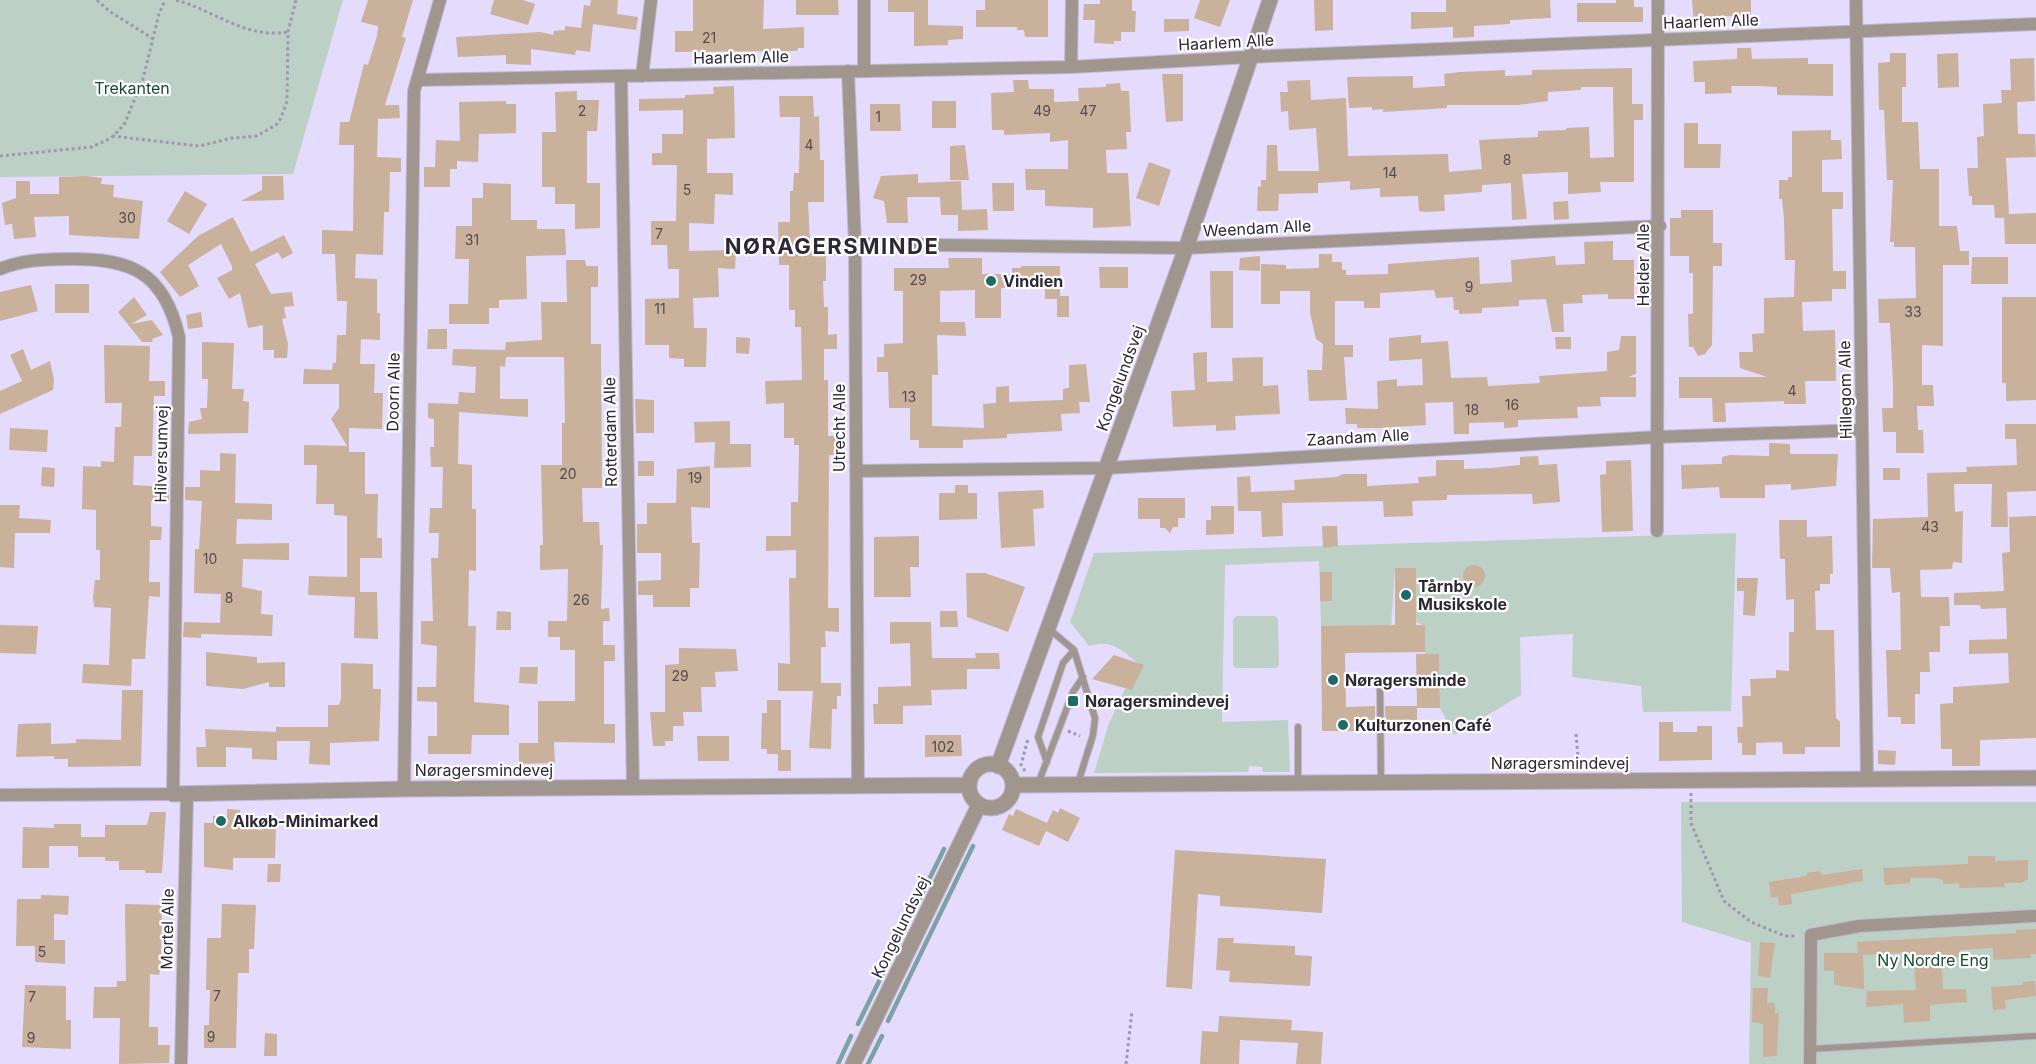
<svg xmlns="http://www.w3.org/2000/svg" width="2036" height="1064" font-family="Inter,sans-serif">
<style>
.green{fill:#bdd0c5}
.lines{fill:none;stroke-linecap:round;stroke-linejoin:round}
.stream{stroke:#7da2a4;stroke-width:4.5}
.building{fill:#cab19c}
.service-casing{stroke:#bfb7d5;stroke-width:8}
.minor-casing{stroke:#bfb7d5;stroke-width:14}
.tertiary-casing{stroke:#bfb7d5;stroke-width:17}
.path{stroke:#9f97b1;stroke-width:3;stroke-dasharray:3 3;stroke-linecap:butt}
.service{stroke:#a0968d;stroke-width:6}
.minor{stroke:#a0968d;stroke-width:12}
.tertiary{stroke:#a0968d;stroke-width:15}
.poi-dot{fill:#1f6a64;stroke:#fff;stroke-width:2}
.labels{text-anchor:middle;stroke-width:4.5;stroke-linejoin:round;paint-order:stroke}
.number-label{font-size:14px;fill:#544a4f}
.street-label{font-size:16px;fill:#2c2835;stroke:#fff}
.park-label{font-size:16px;fill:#164b32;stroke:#fff}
.poi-label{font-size:16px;font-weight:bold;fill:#2c2835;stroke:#fff;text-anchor:start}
.district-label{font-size:22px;font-weight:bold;letter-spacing:1.5px;fill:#2c2835;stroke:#fff}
</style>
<rect width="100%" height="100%" fill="#e4dbfd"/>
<path class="green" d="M0 0H343L293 174 0 177Z
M1736 533 1731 711 1643 712 1641 686 1572 677 1573 634 1520 637 1521 695 1454 735 1440 708 1439 654H1425V626L1416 622V568H1395L1391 626H1321L1319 561 1225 565 1222 722 1288 720 1290 772H1263L1262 767 1249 766 1248 772 1094 773 1108 726 1137 663C1120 648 1112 640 1089 646L1070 622 1094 553Z
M1237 616H1275L1278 619 1279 665 1276 668H1236L1233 665V619Z
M1681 802H2036V1064H1749L1751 943 1682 922Z"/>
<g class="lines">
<path class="stream" d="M888 1021 973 846
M858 1024 944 849
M838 1064 851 1036
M868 1064 882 1036"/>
</g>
<path class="building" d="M368 0H413L402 37 406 38 385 105H399L400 118 378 119 377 157 401 158V172H390L389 212H384L383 255 356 254 355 278 377 279V313H380V340L361 339 360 364H375L374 393H383L382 429 349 428V452H365V494H378L377 538H382V558H360V592H377L378 639 354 638 355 597 308 595 309 576 347 577V516L334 515V504H316L317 465H304V445L347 446 331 419 339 408V384H303L304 369 332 370 333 363H336L337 335H346L347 301H337L335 254H322V230L353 231 354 145H339L340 122H349L364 64 368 65 377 36 378 26 361 22Z
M494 0H523L535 4 528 25 490 14Z
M591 0H618L617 14 638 17 636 30 593 24 590 52 576 50 575 55 531 49V65L506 64V55L458 57 456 37 540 32 553 35 554 31 565 30V26L581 28 584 5 590 6Z
M693 0H764L763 29 804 27V48H798L797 51 675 52V31H693Z
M796 0H838L839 15H796Z
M888 0H928V25L963 26V39L948 40V45L914 46V12H888Z
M985 0H1048V37H1025L1024 30H1017V27H976V10H985Z
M1100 0H1132V11H1136L1135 32H1121V41H1114V44L1094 43 1095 20H1083L1084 4H1100Z
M1200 0H1230L1220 27 1194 18Z
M1314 0H1333V30L1315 31Z
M1446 0H1550L1551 18 1510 20V24L1474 26V37L1453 38V27L1411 29V12H1446Z
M1616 0H1634V7H1643V22H1577V3H1616Z
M1692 0H1751V15L1707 17 1708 25H1694Z
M1164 19H1189V31L1164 32Z
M1737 48H1751L1752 59 1808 58V64H1833V96L1777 95V87L1758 86H1731L1732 93 1705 94V82H1694L1693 61 1737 59Z
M1890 53H1906V87H1902V122H1918L1920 169H1939V226H1957L1960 251H1969V265H1943V346L1922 345V385H1933L1934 406H1917L1918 430H1923L1924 453H1896V432H1883L1882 408H1893V385L1890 323H1879L1878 299 1916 298 1915 247H1894V242H1890L1893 180H1887L1884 110H1879L1878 63 1890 62Z
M1958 53 1959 87 1938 88 1937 54Z
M2034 58 2035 101 2017 102 2018 134H2035L2036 157 2006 158 2009 214 2036 213V244H2005L2004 218H1995L1994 205H1972V196H1969L1967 168H1978L1977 137 1984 136 1983 104 2002 103 2001 90H2011L2010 59Z
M1632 68V104H1643V120H1634V182H1600L1601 192 1568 194V172L1522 174 1527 219 1512 220 1511 183 1482 185V192L1444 195 1445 211 1424 212 1419 211 1418 196 1380 197V188L1350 190V181L1318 183V193L1279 194 1278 211H1257L1258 186 1261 187V180H1266L1267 145H1277L1278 171H1319L1316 128 1289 130 1288 111 1281 112 1280 92H1288L1287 81 1310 80 1311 100 1346 98 1348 156 1448 154 1449 172 1482 169 1479 140 1538 137V131L1565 130 1567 128 1589 127 1590 158 1614 157 1613 87H1581V90L1548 92V101L1518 105H1447V108L1383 112V109L1372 110V107L1349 108 1347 77 1413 76V88L1445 86 1444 74 1460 72 1505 70V76L1532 75V70Z
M1162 74H1183V121L1166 122Z
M1013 80H1028L1029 89H1054V102L1079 101 1078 88 1106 87V84L1120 83 1121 91H1129L1131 132H1126L1127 149 1106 150 1107 173H1128L1131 226 1093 228V208L1045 206V190H1026L1025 169H1068V140L1050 142V133L1004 135V130H992L991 93 1014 92Z
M734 86 735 138 707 139V173H733V195L715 194 714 224 689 223V251L736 250 735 269 718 268 719 297 693 298 694 328H707L706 367H684V359L669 358V345H645V299L679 298V269H668L667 245H651V221H676L677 165H652V153H662V134H683V110L639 111V99L685 98V95L714 94 713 87Z
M577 91V100H599L597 131H587V183H600V228L575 229V204H555V187H542V132H556L555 92Z
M779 96H813L814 117 819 116 820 160H824V202H808L810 241 836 240V255H826V281H823L824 307H828V335L837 334V349H824V380H828V436H839L838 455H829L828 608H839V632L825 631 826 647H821V683H841V696H837V709H832L831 749 809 748 813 691H778V663L790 664 789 578H796V550L766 551V536H791V502H798L799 445H794V438H784V403L766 404 765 381 802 380 801 327H795V310H789V265H779L778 222H790V191H793L794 173H799L800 117H780Z
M506 101V104H516V133L479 134 478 162 457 161V169H450V187H424V167H435L436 140 460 141 459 102Z
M932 101H956V128H932Z
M870 104H900L901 131H870Z
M1684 123H1698V144H1721L1720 168H1684Z
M1831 130V140H1841L1842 159 1822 160V192H1843V209H1832L1833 271H1846V289H1832V301L1802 302 1803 331 1835 330 1836 381H1805L1806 404H1784V401L1725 403 1726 422H1713L1712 398H1679V377H1767L1740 368 1739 352H1753L1752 334 1764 333V298L1794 297 1795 260H1785L1784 219 1782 199H1779V180H1788V177H1792V131Z
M965 145 969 180H950V146Z
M1149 162 1171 170 1159 206 1136 198Z
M918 174V183L961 181 962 210 987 209 988 230 958 231V215H941L940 197H907L908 223H887L884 201 873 198 881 176Z
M86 176 102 178 101 184 114 185 113 197 143 201 139 239 69 235V216L34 217 36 237 14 239 12 224 5 225 2 203 16 198V181H30V194H59V177Z
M262 176H283L284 200 241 201 262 190Z
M483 183 511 184V220H537V229H565L566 255 526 256 527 299 499 300V308H489V324H449V304H468L469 259H455L456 226H472V198H483Z
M992 183H1014V211H993Z
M185 191 207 204 189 234 167 221Z
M1568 201 1569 219 1554 220 1553 202Z
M1681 210H1713V243H1722V266H1713L1712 345 1705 354 1698 356 1693 347H1689L1688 314H1693V273H1689V256H1670V218H1681Z
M233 217 251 252 284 235 293 253 282 259 278 252 255 264 271 294 292 292 294 306 284 307 286 318 282 319 288 344 287 358H274V350H263V325L248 328 240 293 229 299 217 278 232 270V266L221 244 188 265 199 286 180 297 160 272 198 236Z
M1613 241V260H1634V299H1608V294L1582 295 1583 303 1563 304 1564 332H1552L1546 299 1519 300V306L1482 308V313L1459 314V310H1454L1453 297 1436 298 1434 290 1380 293V308H1364V301H1335V345H1353V357H1344L1347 400 1309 401 1307 370H1322L1323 344 1316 339 1310 313V291H1280V304H1261V264L1286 265V269L1319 268V254H1332V262H1342V270H1346V275L1388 274V264L1479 257 1480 284 1512 282 1511 260 1555 256 1556 265 1585 264 1584 242Z
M1260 256V271L1239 270 1240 258Z
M1972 257H2008V284H1971Z
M948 258H982V274H1012V268H1021V266H1060V296H1069V317H1057V299H1045V287L1001 288V318H975V290L940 291V322H965L966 336 937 335 938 375H932V426L984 428 983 404 996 403V387L1009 386V402L1063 400V389L1069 388V365L1086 364 1090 402H1079L1080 413 1061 414 1062 431 1007 434V438L963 440V448H919V440H910V408H889L888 372H877V357H884V344L903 343V291H894V268H949Z
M566 260H585L586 266H598V287H591V344H601L602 488H582L583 522H599L600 545H603L601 609 609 608 610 621H603V645H615V661H604V724H615V743L554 742 555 763 519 764V743H538V701H575V650H560V637H548V621H567L568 569 540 570V545H543L541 465H562V423H565L564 357H506L505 367 500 366V399H528V417L459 412 458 464 472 465V509H476V571L469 570 468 626H476L474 702 509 705V735H472L471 754H428V736H437V702L417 701V687H436L437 646 421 644V621H433L431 558H438L439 533H429L430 508H442L443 467H431L430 447H434V419L428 418V403L458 404 459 392 475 393 476 367 452 365 453 349 505 350 506 342 542 340 541 302H567Z
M1099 267H1128V288H1100Z
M1210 271H1233V328H1211Z
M55 284H89V313H55Z
M31 285 38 311 0 321V292Z
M134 297 147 315 131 324 152 320 163 335 152 339 153 342H142L118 312Z
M2002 297H2036V400L2006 401V383H2002Z
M201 312 203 327 188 329 186 315Z
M428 329H447V349H427Z
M1421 335V343L1448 341 1451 378 1487 377 1488 386 1540 383 1539 376 1607 371V352L1619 350 1621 336H1636V374L1628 377H1636V397H1600L1601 406 1577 407 1578 418 1518 420V427L1504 428V422L1469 423V434H1454L1453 402 1425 403 1426 425 1378 428H1357V424H1346L1345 408 1378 409 1377 381 1397 379V386L1423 385 1422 359 1389 361V338Z
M736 337 750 338 749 354 736 353Z
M1555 337H1571V349H1556Z
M202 342 234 343 232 389H244L243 401 249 402 248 433 188 434 189 422 202 419 200 408H207L208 379H202Z
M104 345 150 346 149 381H165V396H154L152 456H134L133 485 169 487V500L151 501V526L162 527 161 540H150L149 582H160V597L149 596 145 659H132L131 686 82 683 83 664 109 665 111 608 94 607 93 597 95 580H100V550H96V510L82 509 83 466 101 467V461L114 462 115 427H121L122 403H105Z
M23 349 31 370 50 361 54 380 53 390 0 414V391L22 381 10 355Z
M1207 352V382L1233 381 1232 358 1263 357V386L1278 385 1280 414 1235 416 1236 430 1216 431V425L1173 427 1171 391 1195 390 1193 353Z
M635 399 654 400V433H636Z
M730 421V444H751V467L714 468 715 442 695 443 694 422Z
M2005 424H2036V491L2007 492 2008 527H1991L1992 484H1954L1955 512 1963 511 1962 563 1953 562 1952 569 1920 570 1921 597H1949L1950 626H1940V652H1929L1930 672H1920V694H1915V724H1901V717H1888L1886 650H1901L1900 592 1892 593 1890 568H1872L1873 519 1928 517 1927 473 1967 472 1966 467 2017 465 2016 439H2005Z
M10 428 48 430 47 452 9 450Z
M1769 443 1790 444V454H1838L1836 486 1791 490V484L1765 485V498H1720L1719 487 1682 489 1681 465 1722 464V457L1730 455 1769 456Z
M220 453 236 454 235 503 272 504V520L237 519 236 544 289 543V560L243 559 242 587 262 591 261 614 273 615 272 636 201 634V638L183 637 184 622 220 623 221 594 194 593 195 549H199L202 501 185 500V487H200V470L220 471Z
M1538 456 1539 465 1557 464 1560 502 1533 504 1532 494 1447 495V500L1412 501 1413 516 1384 517 1383 501 1282 503 1283 536 1262 537 1261 511H1238L1237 477 1250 476 1251 492 1295 490 1294 480 1337 477 1343 474H1367V486L1419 483 1418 477 1436 476V460H1464V469L1491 468 1520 465V457Z
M1631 460 1633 531 1602 532 1600 475 1606 474V461Z
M638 461H654V476H638Z
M710 466V508L691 507 692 543H700L699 588H690V607H653V595H638V581L661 580V553H637V524H647V503H676L677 469Z
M42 467 55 468 54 487 41 486Z
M1883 468H1900V480H1883Z
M955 485H968V493H977V519L939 520V493H955Z
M1043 490 1044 508 1033 509 1035 546 1001 548 998 492Z
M1138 498H1185V518H1178V527H1173L1170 533 1165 528H1160V519H1138Z
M0 505H20L19 518 51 520 50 533H15L14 568 0 567Z
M1211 506H1234V534L1206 535V520H1211Z
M2036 516V738L1980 740V766H1952V749H1941L1940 704 1953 703V687L2009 683 2008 653 1969 654V640L2007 639 2006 608 1981 609 1980 605H1954V593L2004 591 2002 553 2010 552 2009 517Z
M1779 520H1807V537L1832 536 1833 574H1830V584H1820V591H1815L1816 630H1834L1836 718 1840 722V747H1805V754H1783L1782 742 1756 743V755H1742V743H1738L1737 727H1743L1742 696H1751L1750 679 1776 678V670L1789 671V632H1794V599L1786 600 1785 559H1780Z
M1322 526H1337L1338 546 1323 548Z
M919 536V567H910L911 597H874V537Z
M1463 576a11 11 0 1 1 22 0a11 11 0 1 1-22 0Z
M1395 568H1416V625H1425V652L1345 653 1346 707 1375 706V731H1322L1321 626 1395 625Z
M1320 572H1332V601H1320Z
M966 573H985L1025 587 1008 632 967 617Z
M1737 578H1758L1755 616 1743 615 1744 591H1737Z
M497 611 511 612V630H496Z
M940 611H957L958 627H940Z
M890 622H931L932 658H976L975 653H999L1000 669H967V689L931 690 932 705 903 706V724H874L873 704H878V687L911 686 910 643 890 644Z
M0 625 38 626 36 654 0 653Z
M679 648 736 649 738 671 715 672 716 687H701L702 712H683L684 726H673V741H665V746H653L650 712H665V665L679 664Z
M206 652 257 657V663L285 662V687H269V682L243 689 206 686Z
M1416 654H1439L1440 708H1417V731H1386L1385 706H1417Z
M1114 655 1144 665 1132 690 1092 679Z
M341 663 373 664V689H381L379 741 330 743V765L309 764 310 741H277V760L252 759V748L226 747V767H197L196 747H206L205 729 276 732V727H328V705H339L341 699Z
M520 667H538L537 684 519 683Z
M122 690H143L141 766 68 767V759H54V756L16 757 18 724 51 723V744L76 743V739L121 740Z
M767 700H781V750H791V771H778V754H767V749H761L762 713H767Z
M1659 722H1673V732H1697V726H1712V760L1659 761Z
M925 735H961L962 756 925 757Z
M697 736H729V761H698Z
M1878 750 1896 751 1895 765 1878 764Z
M1060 808 1080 818 1068 842 1046 831 1039 846 1002 830 1009 814 1013 816 1016 809 1047 823 1053 810 1058 813Z
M227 809 240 810 239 823 276 825 275 858H233V870L204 867V823H213V816H227Z
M150 812H166L162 873H145V870H119V861H105V857H78V846H49V868H22L23 827 54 828V824H81V837H105V825H147Z
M1175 850 1326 859 1322 913 1220 906V896L1198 894 1192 989 1166 987Z
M1968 856H1995V861L2028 860V879L2021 883H2004L2005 887 1959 888V883L1943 884V880L1936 878H1910V883L1885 885 1883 868 1968 864Z
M268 864H281L280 882H267Z
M1862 869 1863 881 1791 894 1792 904 1779 906 1778 897 1771 898 1769 882 1807 876V873L1820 871 1822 875Z
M41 895 69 896 68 915 54 914V940H65V964L35 962V946H16L17 899H41Z
M125 904 162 905 161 966 159 975 150 974 149 1027H158V1045H170L169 1063 119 1064 120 1018H93L94 987H117V981H126Z
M222 904 256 905 254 949H249V973H238L236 1048H204V1025H209L210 990H206L207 938H221Z
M2036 929V954H2030L2031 958 1993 960V948L1960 950V957H1941L1943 989H1966L1967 1002 1930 1005V1021L1904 1023 1903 1004 1866 1007 1867 991 1916 990 1913 952 1863 955 1864 989 1834 985V971H1824V953H1858L1857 942 2016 933V930Z
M1218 938H1234L1233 943 1295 946V955L1312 956 1310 986 1229 982 1230 971 1216 970Z
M1760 942 1775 943 1770 978 1758 976Z
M2035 981 2036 996 2005 1000 2006 1009 1993 1010 1991 987 2023 985 2022 982Z
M25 985 66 986V1020H71V1049L22 1047Z
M1753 988H1768L1767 1003H1775V1013H1779L1777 1056 1763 1057V1024L1752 1022Z
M1219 1016 1292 1020 1291 1030 1323 1032 1321 1064H1296L1298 1043 1240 1040 1239 1064H1200L1202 1031 1218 1032Z
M265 1033 277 1034V1056H264Z"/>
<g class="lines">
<defs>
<path id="service" d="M1048 628 1074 650 1095 718 1093 735 1078 783
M1380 685 1381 783
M1298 727V783
M1047 762 1038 737 1063 663 1074 650
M1038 784 1073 692 1083 677
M1810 1049 2036 1036"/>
<path id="minor" d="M864 0V71
M1856 0 1867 779
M1071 67 1072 0
M848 71 855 244 858 785
M642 76 651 0
M621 77 633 787
M417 80 1071 67 1249 57 2036 24
M855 244 1186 248 1660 226
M0 269C22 260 45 259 68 259 131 258 164 272 179 337L173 794 0 795
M856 471 1107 468 1658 437 1862 430
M1657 531 1658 0
M404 789 414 91 440 0
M181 1064 187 794
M1810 1064 1811 935 1859 926 2036 916"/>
<path id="tertiary" d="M969 786a22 22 0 1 1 44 0a22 22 0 1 1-44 0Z
M998 766 1186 248 1270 0
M1013 785 2036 778
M173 794 404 789 969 785
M853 1064 979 805"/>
</defs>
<use href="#service" class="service-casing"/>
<use href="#minor" class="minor-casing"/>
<use href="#tertiary" class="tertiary-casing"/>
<path class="path" d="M97 0 109 11 155 40
M176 0C216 11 245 39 288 32
M112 136 199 146 232 138 257 136 276 125 281 118 287 101 288 32 296 0
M0 156 92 147 111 138 124 125 143 79 159 14 165 0
M1068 731 1080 736
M1576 734 1579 768
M1025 771 1021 765 1028 739
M1691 793V823L1724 901 1751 922 1785 936H1797
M1126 1064 1132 1011"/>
<use href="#service" class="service"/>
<use href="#minor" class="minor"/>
<use href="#tertiary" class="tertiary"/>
</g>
<g class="poi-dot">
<circle cx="991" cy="281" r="6"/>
<circle cx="1406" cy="595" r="6"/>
<circle cx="1333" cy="680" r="6"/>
<rect x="1067" y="695" width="12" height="12" rx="3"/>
<circle cx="1343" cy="725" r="6"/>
<circle cx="221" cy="821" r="6"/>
</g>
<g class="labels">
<g class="number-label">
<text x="709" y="43">21</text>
<text x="582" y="116">2</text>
<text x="1042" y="116">49</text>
<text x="1088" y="116">47</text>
<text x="878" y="122">1</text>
<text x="809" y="150">4</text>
<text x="1507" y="165">8</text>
<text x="1390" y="178">14</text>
<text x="687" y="195">5</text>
<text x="127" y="223">30</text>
<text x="659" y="239">7</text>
<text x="472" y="245">31</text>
<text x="918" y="285">29</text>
<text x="1469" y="292">9</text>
<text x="660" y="314">11</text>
<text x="1913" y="317">33</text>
<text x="1792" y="396">4</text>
<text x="909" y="402">13</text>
<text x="1512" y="410">16</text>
<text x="1472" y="415">18</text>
<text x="568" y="479">20</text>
<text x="695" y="483">19</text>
<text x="1930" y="532">43</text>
<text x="210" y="564">10</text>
<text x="229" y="603">8</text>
<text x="581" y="605">26</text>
<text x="680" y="681">29</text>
<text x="943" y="752">102</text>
<text x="42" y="957">5</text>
<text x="217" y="1001">7</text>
<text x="32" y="1002">7</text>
<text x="211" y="1042">9</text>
<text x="31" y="1043">9</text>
</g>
<g class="street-label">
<text transform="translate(1711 21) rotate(-2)" y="6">Haarlem Alle</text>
<text transform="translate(1226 42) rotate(-3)" y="6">Haarlem Alle</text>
<text transform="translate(741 57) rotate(-1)" y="6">Haarlem Alle</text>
<text transform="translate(1257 228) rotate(-3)" y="6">Weendam Alle</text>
<text transform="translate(1643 265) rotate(-90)" y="6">Helder Alle</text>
<text transform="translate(1120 378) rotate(-70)" y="6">Kongelundsvej</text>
<text transform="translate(1845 390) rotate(-91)" y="6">Hillegom Alle</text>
<text transform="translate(393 392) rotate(-89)" y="6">Doorn Alle</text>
<text transform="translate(839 428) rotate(-90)" y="6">Utrecht Alle</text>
<text transform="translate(610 432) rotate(-91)" y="6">Rotterdam Alle</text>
<text transform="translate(1358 437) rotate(-3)" y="6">Zaandam Alle</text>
<text transform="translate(161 454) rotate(-89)" y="6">Hilversumvej</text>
<text x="1560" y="769">Nøragersmindevej</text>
<text x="484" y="776">Nøragersmindevej</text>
<text transform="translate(900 927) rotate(-64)" y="6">Kongelundsvej</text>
<text transform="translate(167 929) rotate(-89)" y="6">Mortel Alle</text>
</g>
<g class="park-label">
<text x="132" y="94">Trekanten</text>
<text x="1933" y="966">Ny Nordre Eng</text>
</g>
<g class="poi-label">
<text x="1003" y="287">Vindien</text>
<text x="1418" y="592">Tårnby<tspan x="1418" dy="18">Musikskole</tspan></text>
<text x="1345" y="686">Nøragersminde</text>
<text x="1085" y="707">Nøragersmindevej</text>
<text x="1355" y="731">Kulturzonen Café</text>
<text x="233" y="827">Alkøb-Minimarked</text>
</g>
<g class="district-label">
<text x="832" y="254">NØRAGERSMINDE</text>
</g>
</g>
</svg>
